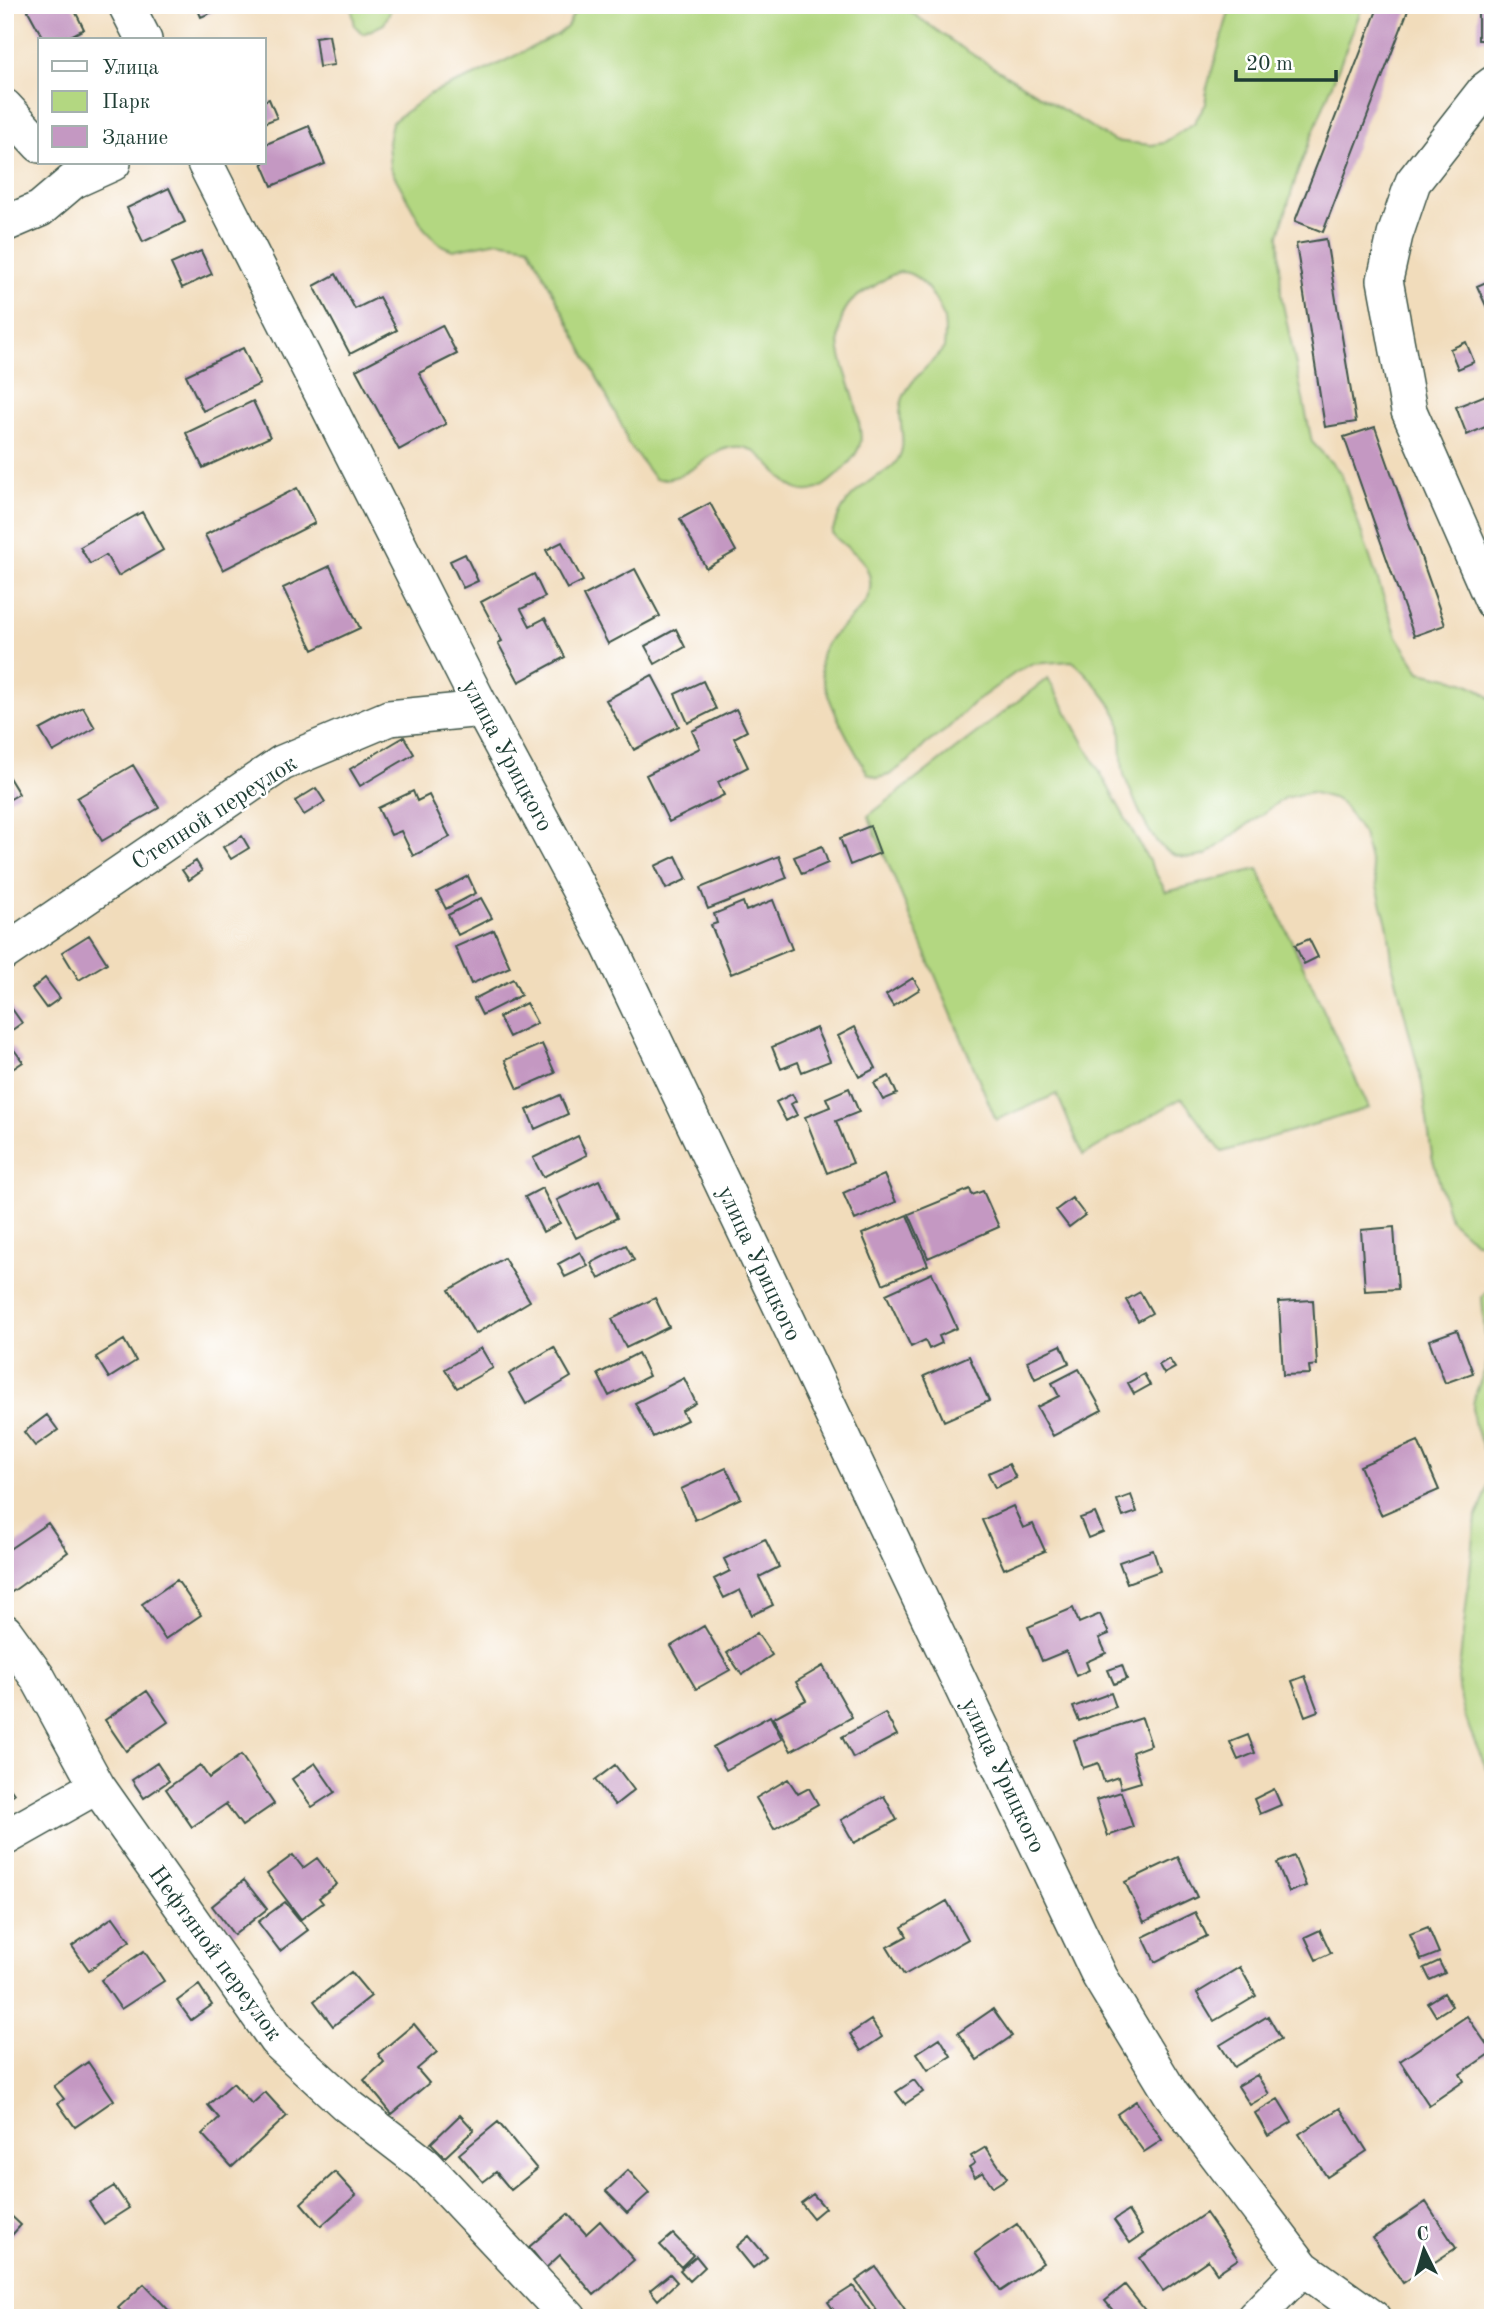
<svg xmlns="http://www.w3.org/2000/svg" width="1498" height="2323" font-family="'Old Standard TT',serif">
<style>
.green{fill:#b3d781;stroke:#698a5a;stroke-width:2}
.building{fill:#c498c2}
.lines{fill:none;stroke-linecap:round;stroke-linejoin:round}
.minor-casing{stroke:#3e5548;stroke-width:38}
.minor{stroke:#fff;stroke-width:35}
.labels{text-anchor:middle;stroke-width:5;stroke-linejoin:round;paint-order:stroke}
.street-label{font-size:24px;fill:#1f3d34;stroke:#fff}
</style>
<rect width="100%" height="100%" fill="#fff"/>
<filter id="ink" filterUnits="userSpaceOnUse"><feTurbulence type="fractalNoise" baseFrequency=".0143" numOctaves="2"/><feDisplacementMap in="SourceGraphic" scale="14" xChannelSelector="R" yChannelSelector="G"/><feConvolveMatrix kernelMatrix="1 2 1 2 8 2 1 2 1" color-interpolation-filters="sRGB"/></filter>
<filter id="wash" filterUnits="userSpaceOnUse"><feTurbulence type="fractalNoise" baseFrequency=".00686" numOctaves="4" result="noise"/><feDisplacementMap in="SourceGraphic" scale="28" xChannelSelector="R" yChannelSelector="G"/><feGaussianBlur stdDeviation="1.57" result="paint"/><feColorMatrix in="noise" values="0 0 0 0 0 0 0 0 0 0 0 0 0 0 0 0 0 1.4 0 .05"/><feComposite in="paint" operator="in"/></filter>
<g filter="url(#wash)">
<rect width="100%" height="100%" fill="#f1dcbb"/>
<path class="green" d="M351 5H393L384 24 363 34 355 26Z
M578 5H901L959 46 1114 141 1152 145 1163 143 1194 123 1206 104V91L1231 5H1363L1297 174 1279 235 1281 295 1312 442 1341 473 1397 636 1420 672C1448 678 1473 680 1493 701V1244L1475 1242 1450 1220 1432 1156 1422 1084 1393 967 1388 928 1363 834 1344 806 1336 799 1311 792 1284 798 1206 855C1164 869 1147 831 1134 799 1131 791 1126 782 1124 774 1120 756 1123 737 1119 720 1115 706 1084 669 1072 661L1031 664 1015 673 972 704 946 730 926 744 909 761 889 775 878 778 868 774C853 748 816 685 821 656 827 625 887 610 866 567 859 552 841 546 832 533 840 506 851 494 874 478 882 474 891 469 896 462 911 443 894 419 903 398 911 378 931 365 944 348 945 338 946 326 943 316 937 300 921 272 901 272 891 273 881 282 873 287 860 294 848 301 843 315 829 353 856 386 859 423 860 429 862 438 860 444 857 457 840 473 830 481 788 516 775 451 742 447 709 443 696 482 655 479L627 442 624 430 529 246 498 241 453 250 443 246 433 238 423 227 390 168 388 142 392 122 430 94 474 76 557 35 567 27Z
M1048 678 1166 892 1258 869 1369 1108 1222 1152 1182 1098 1083 1155 1057 1094 996 1120 868 816Z
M1493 1285V1782C1477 1748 1461 1717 1458 1679L1476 1518C1487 1495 1494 1475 1484 1450 1479 1436 1472 1424 1473 1408 1473 1391 1484 1378 1487 1362L1482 1297Z"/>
<g id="blocks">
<path class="building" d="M29 5H72L84 29 63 40H44L26 7Z
M196 5H229L201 17Z
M1379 5H1410L1323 232 1295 221Z
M1478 5H1493V40H1478Z
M329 35 334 65 319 67 315 37Z
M269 99 277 118 264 123V101Z
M309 126 325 164 272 186 262 163H264V145Z
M169 188 185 222 143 242 127 208Z
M1326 239 1356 422 1325 427 1296 244Z
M201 251 212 274 182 288 171 264Z
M336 274 355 309 379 297 397 330 350 354 314 286Z
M1493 279V321L1477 286Z
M442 325 457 354 419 373 446 424 399 450 356 370Z
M1466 342 1474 362 1458 369 1450 349Z
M243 348 260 384 203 411 186 375Z
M1493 392V440L1491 441 1485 427 1467 435 1456 407Z
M253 401 270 437 203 468 186 433Z
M1375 427 1445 625 1414 636 1344 437Z
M297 488 315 523 223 570 205 535Z
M710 503 736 551 706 568 680 519Z
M142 512 163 550 118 576 106 555 90 564 80 547Z
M562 542 583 581 567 589 546 550Z
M465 554 478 581 463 588 450 561Z
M330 566 360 628 313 650 283 588Z
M635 569 660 616 608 644 583 596Z
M534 574 545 597 521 609 530 626 545 618 565 657 519 682 498 643 502 641 481 602Z
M676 629 685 647 655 664 645 646Z
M652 675 679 726 634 750 606 700Z
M703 681 716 709 688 723 675 694Z
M83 707 95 728 53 752 40 730Z
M736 709 747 731 734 738 748 767 718 782 724 795 669 822 646 775 700 748 692 731Z
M404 737 414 754 360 786 350 769Z
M133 765 159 808 102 841 77 798Z
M5 771 19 794 5 802Z
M316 788 325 802 304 815 295 801Z
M413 791 417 801 429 795 450 837 413 856 401 831 391 835 378 808Z
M870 826 880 853 850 865 840 838Z
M242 836 249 848 231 859 223 847Z
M822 846 828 863 802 874 794 857Z
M676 856 687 879 666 889 655 866Z
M779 856 787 878 708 909 700 888Z
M196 861 202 871 189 880 182 870Z
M468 876 476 893 446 909 437 892Z
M481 898 492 918 458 935 448 915Z
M773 900 792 949 731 974 711 925 717 923 714 914 743 902 746 911Z
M494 930 510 967 471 984 455 947Z
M89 935 107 963 79 980 62 952Z
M1309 939 1318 957 1304 964 1295 945Z
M45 978 60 998 46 1008 32 989Z
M913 978 920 989 893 1006 886 995Z
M513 979 521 995 482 1015 474 999Z
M5 999 22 1023 5 1035Z
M526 1003 537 1023 509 1037 499 1017Z
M855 1027 876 1068 859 1077 838 1036Z
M816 1028 830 1061 802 1072 798 1062 781 1069 772 1047Z
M542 1044 555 1073 518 1089 505 1060Z
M12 1047 23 1062 11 1070 5 1062V1052Z
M889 1076 897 1094 883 1100 874 1083Z
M849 1088 859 1112 836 1121 853 1163 827 1173 805 1117 830 1107 826 1098Z
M792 1094 796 1101 791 1104 797 1115 786 1121 776 1102Z
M560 1095 568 1114 535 1129 527 1110Z
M578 1136 587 1155 543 1177 533 1158Z
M884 1175 896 1202 855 1220 843 1193Z
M599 1180 617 1218 576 1238 557 1200Z
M542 1188 560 1223 543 1232 525 1197Z
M970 1189 972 1195 983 1191 999 1227 928 1258 909 1214Z
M1072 1198 1085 1215 1069 1227 1056 1210Z
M907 1215 928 1265 883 1284 862 1234Z
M1394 1227 1398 1289 1365 1291 1361 1230Z
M626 1245 634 1260 599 1279 591 1263Z
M580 1252 588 1266 565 1277 558 1264Z
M504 1258 530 1301 475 1334 449 1290Z
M932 1273 957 1328 939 1336 942 1343 929 1349 925 1340 911 1347 886 1294Z
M1140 1292 1152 1313 1138 1321 1126 1300Z
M655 1298 669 1327 626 1348 612 1319Z
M1313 1300 1317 1365 1309 1366 1310 1374 1283 1375 1279 1302Z
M1457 1330 1473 1373 1445 1383 1429 1340Z
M124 1340 136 1361 109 1378 96 1357Z
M1061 1345 1069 1363 1035 1379 1027 1361Z
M554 1347 571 1377 526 1404 509 1374Z
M481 1348 493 1368 457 1388 445 1369Z
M638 1353 649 1376 609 1396 598 1374Z
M969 1356 989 1401 944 1421 924 1376Z
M1169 1359 1175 1368 1164 1374 1159 1365Z
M1079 1369 1102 1410 1053 1436 1037 1407 1059 1396 1052 1383Z
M1144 1374 1150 1385 1134 1394 1128 1383Z
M684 1378 696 1403 682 1411 687 1420 653 1437 635 1403Z
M47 1415 58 1430 35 1446 24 1432Z
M1418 1441 1439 1490 1381 1515 1360 1466Z
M1009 1464 1016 1478 995 1488 988 1473Z
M726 1468 741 1498 695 1520 681 1489Z
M1131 1495 1137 1512 1123 1517 1117 1500Z
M1013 1506 1023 1528 1033 1524 1045 1551 1004 1569 982 1520Z
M1095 1513 1103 1532 1088 1538 1080 1518Z
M48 1523 68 1552 9 1594 5 1589V1552Z
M765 1539 779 1567 759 1577 773 1605 752 1615 740 1590 724 1598 714 1579 730 1571 724 1559Z
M1153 1550 1160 1571 1127 1583 1119 1562Z
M177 1580 201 1615 165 1639 142 1604Z
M1073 1608 1079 1623 1100 1614 1109 1634 1099 1638 1106 1653 1086 1662 1089 1670 1076 1676 1066 1651 1042 1661 1028 1627Z
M704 1626 730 1670 696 1689 671 1646Z
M757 1633 772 1655 742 1675 727 1653Z
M1122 1665 1127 1679 1114 1684 1108 1670Z
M823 1666 852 1717 791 1751 773 1718 806 1700 796 1682Z
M1305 1676 1318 1711 1305 1716 1292 1681Z
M147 1691 168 1722 126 1751 105 1720Z
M1111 1693 1116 1707 1079 1721 1073 1707Z
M885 1713 897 1735 853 1758 842 1737Z
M770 1716 782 1739 726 1770 713 1747Z
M1142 1718 1151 1745 1132 1752 1141 1782 1121 1788 1118 1777 1104 1782 1098 1763 1083 1768 1074 1740Z
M1248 1735 1255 1753 1238 1760 1230 1742Z
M241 1755 274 1804 242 1826 226 1804 192 1827 166 1789 200 1765 209 1778Z
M157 1763 169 1781 144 1798 132 1780Z
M315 1763 335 1792 312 1807 292 1779Z
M615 1765 634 1790 615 1805 595 1780Z
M788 1779 798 1794 809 1788 818 1804 774 1829 756 1798Z
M5 1781 14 1794 5 1800Z
M1274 1789 1281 1805 1260 1814 1254 1799Z
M1121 1792 1133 1827 1108 1836 1096 1800Z
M884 1796 897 1820 854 1843 841 1820Z
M293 1855 303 1868 317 1858 337 1884 319 1898 323 1903 301 1919 267 1874Z
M1294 1856 1306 1886 1289 1892 1277 1863Z
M1178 1857 1197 1897 1144 1922 1125 1882Z
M244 1880 267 1909 234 1935 212 1906Z
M947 1901 968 1939 904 1975 887 1947 907 1936 902 1927Z
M285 1902 308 1930 280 1951 258 1922Z
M1195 1912 1207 1936 1155 1962 1143 1937Z
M113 1917 130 1941 89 1970 72 1946Z
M1428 1927 1439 1953 1421 1960 1410 1934Z
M1320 1930 1331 1953 1316 1960 1305 1937Z
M144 1951 164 1981 121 2009 101 1980Z
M1439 1961 1445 1973 1430 1980 1424 1968Z
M1240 1967 1256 1996 1214 2021 1197 1993Z
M351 1972 371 1996 333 2026 314 2001Z
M199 1985 212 2005 191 2020 177 2001Z
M1444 1993 1452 2006 1436 2016 1428 2003Z
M993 2009 1012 2036 977 2060 958 2033Z
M1268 2016 1281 2039 1234 2067 1220 2045Z
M1467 2016 1492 2052 1460 2074 1464 2081 1429 2105 1400 2061Z
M871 2020 882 2037 861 2051 850 2034Z
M414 2024 437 2052 417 2069 429 2083 392 2114 364 2080 384 2062 378 2054Z
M940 2038 951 2056 928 2070 917 2053Z
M88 2062 114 2100 75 2127 58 2103 64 2099 54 2086Z
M1257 2075 1269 2094 1250 2105 1238 2086Z
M914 2080 923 2092 905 2104 896 2092Z
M233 2083 252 2104 265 2092 287 2116 232 2167 202 2134 219 2118 208 2105Z
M1278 2099 1292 2122 1268 2136 1255 2113Z
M1136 2101 1162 2140 1144 2152 1117 2114Z
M1340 2108 1367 2151 1327 2177 1299 2134Z
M460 2115 474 2130 445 2157 431 2143Z
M498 2122 537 2169 511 2190 496 2172 483 2182 459 2154Z
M986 2147 1007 2178 993 2187 983 2172 975 2177 969 2167 975 2163 971 2156Z
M628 2170 649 2193 627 2213 606 2191Z
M335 2172 356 2195 321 2226 301 2203Z
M114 2186 129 2208 104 2224 89 2202Z
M813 2194 825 2208 813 2218 801 2203Z
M1426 2202 1456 2248 1403 2283 1373 2238Z
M5 2210 21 2225 11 2236 5 2231Z
M1128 2211 1143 2234 1130 2243 1114 2220Z
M1206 2213 1238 2259 1217 2273 1208 2260 1163 2291 1140 2258Z
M568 2214 586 2234 600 2221 634 2260 594 2295 560 2255 546 2268 529 2247Z
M1017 2224 1043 2263 1001 2291 975 2253Z
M673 2234 693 2255 681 2267 660 2245Z
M749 2236 767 2257 753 2268 736 2247Z
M696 2256 705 2267 690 2281 680 2270Z
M876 2267 906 2311 895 2318H882L856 2281Z
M670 2274 677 2282 658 2300 650 2290Z
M144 2284 176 2318H127L118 2308Z
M1125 2285 1151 2318H1119L1105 2301Z
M853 2286 875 2318H839L828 2302Z"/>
</g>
</g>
<g filter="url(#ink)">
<use href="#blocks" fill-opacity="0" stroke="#3e5548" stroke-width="2"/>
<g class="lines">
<defs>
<path id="minor" d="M126 5 144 40
M1493 84 1485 90 1413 182 1395 235 1385 280 1409 411 1493 602
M5 107 40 145
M205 163 482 709 609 945 1100 1977 1171 2094 1303 2268 1373 2318
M5 224 40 209 73 181 113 163
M5 952 282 763 389 718 482 709
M5 1632 38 1678 97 1786 276 2040 347 2105 425 2165 569 2318
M5 1838 97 1786
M1254 2318 1303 2268"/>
</defs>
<use href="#minor" class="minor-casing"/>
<use href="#minor" class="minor"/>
</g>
</g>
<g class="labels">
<g class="street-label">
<text transform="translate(508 755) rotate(62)" y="8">улица Урицкого</text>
<text transform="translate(214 812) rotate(-33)" y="8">Степной переулок</text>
<text transform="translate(760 1263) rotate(65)" y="8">улица Урицкого</text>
<text transform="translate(1004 1775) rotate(65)" y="8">улица Урицкого</text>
<text transform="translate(216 1953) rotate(54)" y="8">Нефтяной переулок</text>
</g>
</g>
<rect width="1498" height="2323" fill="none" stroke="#fff" stroke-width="28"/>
<rect x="38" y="38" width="228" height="126" fill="#ffffff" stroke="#a5b1ae" stroke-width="2"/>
<rect x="52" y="61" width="35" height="10" fill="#ffffff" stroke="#a5b1ae" stroke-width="2"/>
<text x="102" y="74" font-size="21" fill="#1f3d34">Улица</text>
<rect x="52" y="91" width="35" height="21" fill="#b3d781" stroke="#a5b1ae" stroke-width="2"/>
<text x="102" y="108" font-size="21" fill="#1f3d34">Парк</text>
<rect x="52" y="126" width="35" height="21" fill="#c498c2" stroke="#a5b1ae" stroke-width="2"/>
<text x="102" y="144" font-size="21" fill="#1f3d34">Здание</text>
<g transform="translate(1424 2250) rotate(355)" stroke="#ffffff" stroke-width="5" paint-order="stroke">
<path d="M0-5L12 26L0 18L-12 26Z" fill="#1f3d34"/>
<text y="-10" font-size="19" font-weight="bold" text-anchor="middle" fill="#1f3d34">С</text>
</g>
<path d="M1236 70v10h100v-10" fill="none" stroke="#1f3d34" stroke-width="3.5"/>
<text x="1246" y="70" font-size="21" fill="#1f3d34" stroke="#ffffff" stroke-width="5" paint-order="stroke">20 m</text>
</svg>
